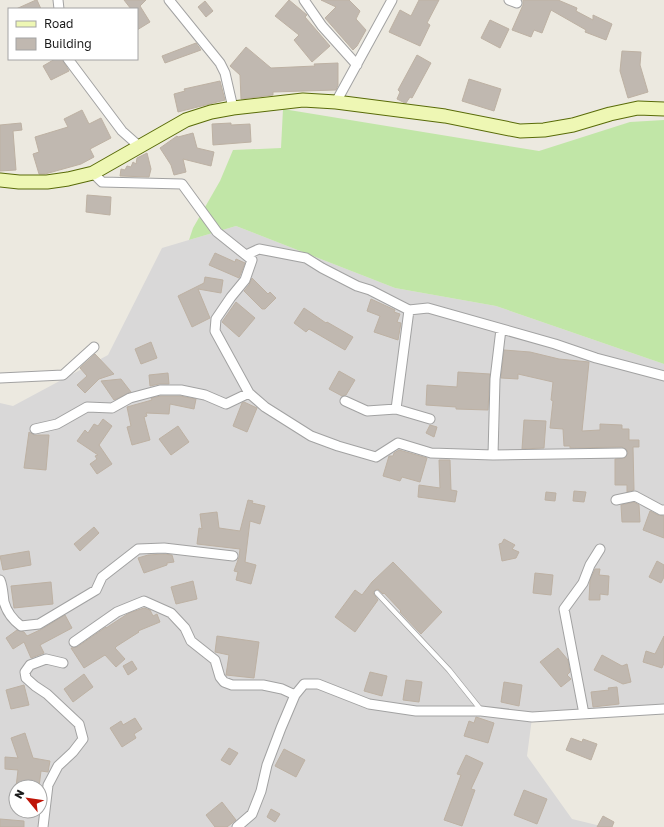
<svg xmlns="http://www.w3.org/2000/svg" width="664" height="827" font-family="'Golos Text',sans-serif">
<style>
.residential{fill:#d9d8d8;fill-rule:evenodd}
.grass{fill:#c1e6a7}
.building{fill:#c0b8b0;stroke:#bdb1a3}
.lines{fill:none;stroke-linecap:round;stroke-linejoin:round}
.lane-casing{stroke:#a2a2a2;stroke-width:6}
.street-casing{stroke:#a2a2a2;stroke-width:11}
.secondary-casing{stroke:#596b08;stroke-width:15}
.lane{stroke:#fff;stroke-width:4.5}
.street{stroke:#fff;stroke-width:9}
.secondary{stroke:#eef7b4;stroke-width:13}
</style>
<rect width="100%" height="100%" fill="#ece9e0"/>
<path class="residential" d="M236 226 395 288 496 306 664 364V709L532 718 527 756 572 819 605 827H0V403L13 406 108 355 162 248ZM16 787H40V811H16Z"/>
<path class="grass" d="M283 109 539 151 630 122 664 120V364L496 306 395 288 236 226 189 240 193 228 220 181 233 150 281 148Z"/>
<path class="building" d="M37 0 41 9H16L36 0Z
M124 0H146L140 6 150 22 137 30V9H131Z
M289 0 307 15 305 17 330 46 312 62 294 40 299 35 275 16Z
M321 0H349L360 11 356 19 366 30 357 46 353 50 325 18 336 7Z
M419 0H439L427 23 430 25 420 46 389 32 400 10 411 16Z
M523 0H558L577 8 576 11 593 20V15L612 24 606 40 585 32 586 30 551 10 542 33 534 30 531 37 512 30 523 5Z
M205 1 213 11 206 17 198 7Z
M490 20 509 29 500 48 481 38Z
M196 43 201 50 165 63 162 56Z
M246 47 271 68 315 66 314 64 338 63V85L336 90 273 92V95L241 99 240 75 230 66Z
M622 51 641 52 640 65 648 92 628 98 620 71Z
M417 55 431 63 412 98 410 97 406 103H405L397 99 400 92 398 90Z
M55 59H62L69 71 51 80 43 66Z
M469 79 501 89 494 111 462 101Z
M220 81 225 100 178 112 174 94 185 91 184 89Z
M82 110 89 124 101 118 111 138 90 149 94 157 81 164 45 174H39L33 154 39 152 35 137 68 127 64 119Z
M21 123 22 130 13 131 16 170 0 171V125Z
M231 123V125L250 124 251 142 213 145 212 124Z
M193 133 197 148 214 152 211 166 183 159 186 172 174 175 171 165 160 148 177 136 178 137Z
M147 153 151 169 149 177 120 176 121 169 125 170 127 166 131 167 133 162 136 164 137 158Z
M87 195 111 197 110 215 86 212Z
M215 253 235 262 236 259 245 263 239 278 209 265Z
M205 277 223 280 221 293 198 289 210 318 192 327 178 296 204 283Z
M252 278 268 294 270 292 276 298 265 309H262L244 291 249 285Z
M371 299 395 310 394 312 400 314 397 322 401 323 398 340 374 332 380 316 367 311Z
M236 302 255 318 239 337 222 322Z
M304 308 326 323 327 322 353 337 345 350 309 329 306 332 294 323Z
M151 342 157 358 141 364 135 349Z
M504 350 530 352 559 359 589 362 582 431 600 430V424L622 425V429H629V440H639V447H633L634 490 627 492V485H615V459L625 458 628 453 627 450 622 447 570 448V446H564L563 429 550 428 553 401 551 400 553 382 518 374V379L501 378Z
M95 354 114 374 99 379 85 393 77 385 87 376 80 368Z
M339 371 355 380 346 395 342 396 329 389Z
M458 372 490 374 488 410 456 409V407L426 405 427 385 457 387Z
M168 373 169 384H159L150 386 149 375Z
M121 379 131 392 114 400 101 381Z
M161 396H180L196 399 194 409 170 404 169 414 146 413 147 416 144 417 150 440 132 445 127 427 131 426 127 407 152 400 151 398Z
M244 402 257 408 247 432 233 426 242 403Z
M103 419 112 426 99 445 112 464 97 474 90 464 97 459 95 456 98 455 77 441 85 430 88 433 94 424 98 426Z
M524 420 546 421 544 448 522 449Z
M430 425 437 427 434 437 426 433Z
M178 426 189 442 171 455 159 439Z
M29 432 34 435H49L46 470 24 468Z
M399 450 427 458 420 482 402 477 400 481 383 476 389 456H393L394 453Z
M439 460H450L451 490 457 491 455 502 418 497 419 485 440 488Z
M574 491 586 492 584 502 573 501Z
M546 492 556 493 555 501 545 500Z
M248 500 253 501 252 503 265 506 260 524 250 521 245 562 256 565 251 584 236 580 238 572 234 571 239 557 240 549 197 544 199 528 202 529 200 514 217 512 219 528 240 531Z
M634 502 639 505 640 522H622L621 505Z
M650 511 658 515 664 516V538L643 530Z
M94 527 99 533 80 551 74 544Z
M504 539 515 545 512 549 519 552 516 558 502 561 499 544 502 543Z
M29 551 31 565 3 570 0 556Z
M164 554 172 555 174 562 167 563V565L144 573 138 558 148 555Z
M657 561 664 565V577L661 583 649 577Z
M393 562 442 612 421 634 400 612 401 611 384 593 383 594 378 589 374 591 373 593 378 600 355 632 335 617 355 590 362 595 372 582Z
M595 569H600L599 575 609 576 608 595 600 594V600H589L590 580Z
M535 573 553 575 551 595 533 593Z
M193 581 197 599 176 604 171 587Z
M51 582 53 604 14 608 11 586Z
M144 608 150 610 153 616 157 614 160 622 138 631 139 632 117 646 115 648 125 659 116 667 105 655 84 668 71 648 77 647 106 627V628L129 613Z
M65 615 72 628 40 645 44 653 31 658 24 642 13 649 6 638 17 630 24 632 27 636 42 629Z
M217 636 259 642 254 678 226 675 229 655 215 652Z
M664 636V663L662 668 643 662 646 651 655 654Z
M558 648 568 660 570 672 567 675 571 679 561 687 540 662Z
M602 655 622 666 627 664 631 682 623 684 594 670Z
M132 661 137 669 128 675 123 666Z
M370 672 387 676 382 696 364 691Z
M84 674 93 687 73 702 64 689Z
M406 680 422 682 419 702 403 700Z
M504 682 522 685 519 706 501 702Z
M24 685 29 705 11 709 6 690Z
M617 687 619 704 593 707 591 692 609 690 608 688Z
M476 717 494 723 488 743 464 736 469 721 474 723Z
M135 718 142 729 134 734 136 738 122 747 110 728 121 721 123 725Z
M25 733 33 758 50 761 48 772 41 771 39 787H16L18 770 5 769V757L18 758 11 738Z
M571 738 582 742 583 739 597 744 591 760 566 750Z
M229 748 238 753 230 765 221 760Z
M284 749 305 760 296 777 275 766Z
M466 755 483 763 471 789 475 790 462 826 444 820 461 775 457 774Z
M524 790 547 799 537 824 514 815Z
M222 802 236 820 227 827H215L206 815Z
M271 809 280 814 275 822 267 817Z
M603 816 614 822 612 827H597Z
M0 819 24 821V827H0Z"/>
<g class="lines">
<defs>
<path id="lane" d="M377 593 449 670 481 710"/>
<path id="street" d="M58 0 59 9
M169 0 220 63 225 73 233 108
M304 0 322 26 357 65
M509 0 517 3
M68 59 122 131 140 147
M336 102 392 0
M93 173 102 182 182 184 217 232 252 260 245 280 231 297 216 319 215 331 249 393 265 407 311 436 338 446 376 457 398 443 431 453 493 455 622 453
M246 255 259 249 306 258 322 268 357 286 370 290 409 310 428 308 555 344 596 358 664 376
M0 378 63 375 94 347
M345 401 367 411 396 409 430 419
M396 409 409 310
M35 429 57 424 87 407 112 408 130 398 160 390H181L205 395 226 404 249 393
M493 455 495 379 501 329
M616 500 635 496 661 510H664
M0 580C3 587 3 595 4 602 7 613 13 620 21 626L39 624 96 590 102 577 138 549 164 548 233 556
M74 642 117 612 144 601 171 613 185 628 191 641 215 660 220 677 224 682 232 685H263L282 689 295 695
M584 714 564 609 583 583 590 565 600 549
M43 827 48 785 58 766 73 752 83 739 79 724 47 694 35 686 26 678 25 672 30 665 46 659 63 663
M237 827 252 814 261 791 267 765 281 728 295 695 304 684H318L369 704 416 711H481L532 717 664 709"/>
<path id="secondary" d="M0 180 19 182H47L68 179 93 173 186 120 211 112 233 108 303 100 336 102 445 116 520 131 544 130 573 125 610 114 638 108 664 109"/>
</defs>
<use href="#lane" class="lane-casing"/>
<use href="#street" class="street-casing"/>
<use href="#secondary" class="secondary-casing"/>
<use href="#lane" class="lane"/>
<use href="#street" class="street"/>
<use href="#secondary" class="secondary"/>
</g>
<rect x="8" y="8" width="130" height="52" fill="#ffffff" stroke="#a4a4a4"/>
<rect x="16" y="21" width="20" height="6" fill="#eef7b4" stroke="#a4a4a4"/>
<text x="44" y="28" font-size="12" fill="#1b1b1b">Road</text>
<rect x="16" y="38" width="20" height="12" fill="#c0b8b0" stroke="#a4a4a4"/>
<text x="44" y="48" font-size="12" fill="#1b1b1b">Building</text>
<g transform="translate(28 799) rotate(299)"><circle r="19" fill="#ffffff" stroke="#a4a4a4"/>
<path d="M0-3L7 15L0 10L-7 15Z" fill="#bf1407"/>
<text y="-6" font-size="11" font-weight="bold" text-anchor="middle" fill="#1b1b1b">N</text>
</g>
</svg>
